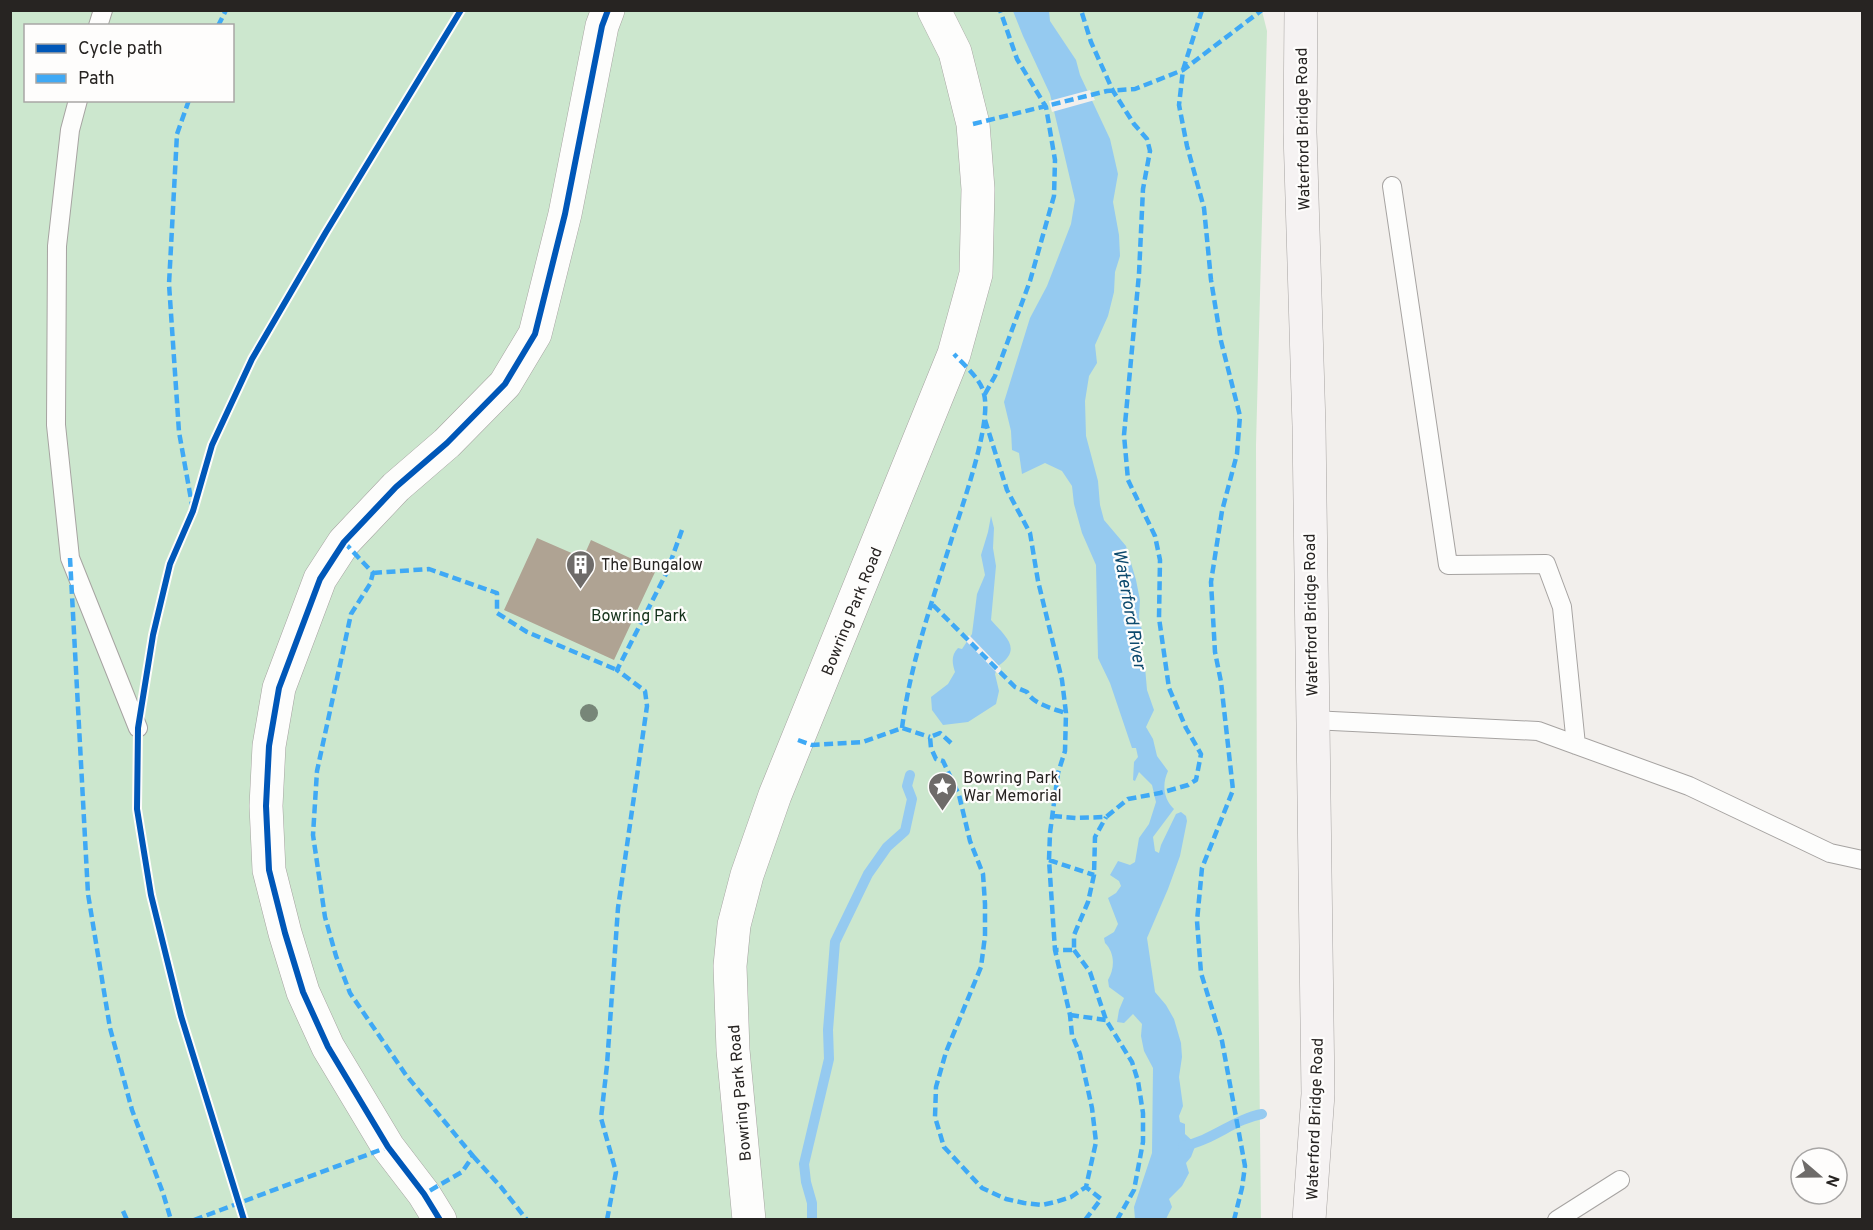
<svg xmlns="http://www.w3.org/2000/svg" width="1873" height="1230" font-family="Overpass,sans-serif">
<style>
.green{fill:#cce7ce;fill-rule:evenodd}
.water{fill:#95caf0}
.pier{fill:#f2efec}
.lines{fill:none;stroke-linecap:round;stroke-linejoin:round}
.stream{stroke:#95caf0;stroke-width:10}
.building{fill:#afa393}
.lane-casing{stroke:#a6a3a1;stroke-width:20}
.street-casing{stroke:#a6a3a1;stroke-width:34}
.secondary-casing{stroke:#a6a3a1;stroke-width:34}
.lane{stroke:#fdfdfc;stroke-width:18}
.street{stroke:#fdfdfc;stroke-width:33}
.secondary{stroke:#f5f2f2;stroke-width:33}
.quiet{stroke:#3fa9f5;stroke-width:4.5;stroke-dasharray:9 4.5;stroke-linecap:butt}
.cycleway-casing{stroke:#fefdfc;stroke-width:10}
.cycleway{stroke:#0057b8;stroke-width:6}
.tree{fill:#778678}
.labels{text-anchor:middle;stroke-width:4.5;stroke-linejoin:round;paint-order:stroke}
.street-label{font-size:16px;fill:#272422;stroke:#fefdfc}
.poi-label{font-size:16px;fill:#272422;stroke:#fefdfc;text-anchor:start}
.park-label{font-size:16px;fill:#13311a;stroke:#fefdfc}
.water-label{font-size:18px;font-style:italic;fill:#0d4a6e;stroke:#fefdfc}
</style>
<rect width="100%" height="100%" fill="#f2efec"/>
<path class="green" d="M10 11H1262L1267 31 1256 445 1257 859 1261 1219H11ZM26 26H232V100H26Z"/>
<path class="water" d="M1013 11H1049L1050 21 1076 60 1080 75 1110 139 1118 174 1113 202 1119 235 1120 256 1115 272 1114 292 1108 316 1095 345 1097 363 1089 376 1085 401 1086 436 1098 481 1100 505 1104 520 1126 546 1136 580 1140 600 1139 617 1143 635 1136 652 1145 667 1147 690 1154 710 1146 727 1153 739 1157 756 1168 771C1162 784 1163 798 1174 809L1153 837 1155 851 1159 853 1161 845 1176 814 1181 812 1186 816 1187 821 1180 856 1168 889 1147 938 1155 992 1166 1005 1174 1019 1181 1043 1182 1057 1179 1077 1183 1106 1179 1116 1180 1122 1185 1124V1134L1196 1144 1191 1157 1186 1163 1189 1173 1182 1186 1169 1199 1172 1207 1166 1219H1135L1134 1207 1152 1153 1153 1068 1144 1051 1141 1036 1142 1024 1133 1014 1124 1023 1117 1022 1119 1010 1124 998 1109 987 1108 980C1115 968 1115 953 1105 943L1104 938 1114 932 1118 924 1108 898 1116 893 1121 886 1119 881 1110 875 1118 861 1130 865 1135 862 1139 838 1149 824 1156 802 1152 785 1139 772 1135 781 1133 780 1134 762 1138 757 1136 748H1132L1110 683 1098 658 1096 565 1082 533 1074 504 1072 486 1062 471 1045 463 1022 474 1019 453 1012 450 1011 431 1004 402 1030 318 1047 286 1071 224 1075 200 1050 94 1023 36Z
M991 516 994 528 993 548 996 566 991 620C1006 637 1023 649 998 666L995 674 999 691 996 704 968 722 943 725 932 710 931 697 948 684 955 672C952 663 951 655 958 648L962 649 972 634 977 594 985 575 981 555 988 532Z"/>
<path class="pier" d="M1090 90 1095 100 1052 112 1049 101Z
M969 635 1001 668 999 675 965 640Z"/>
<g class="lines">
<path class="stream" d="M1183 1146C1212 1141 1234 1119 1262 1114
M812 1220V1203L806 1182 804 1164 829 1059 828 1030 835 942 868 874 887 847 905 831 912 799 907 786 910 775"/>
</g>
<path class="building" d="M537 538 583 558 591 540 656 570 614 660 504 610Z"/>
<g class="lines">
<defs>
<path id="lane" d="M98 26 103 10
M78 100 70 130 57 246 56 425 70 558 138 728
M1392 186 1448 565 1546 564 1562 607 1576 745
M1312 720 1538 731 1689 786 1830 853 1862 860
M1557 1220 1620 1180"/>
<path id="street" d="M440 1220 424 1194 388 1147 328 1047 303 992 285 933 269 870 266 806 269 746 279 688 320 579 344 542 396 487 447 443 505 384 535 334 565 214 602 26 608 10
M749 1220 733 1050 730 966 734 925 747 875 775 795 954 354 976 274 978 189 973 124 955 52 934 10"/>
<path id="secondary" d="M1301 10 1300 132 1309 426 1318 1094 1309 1220"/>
</defs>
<use href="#lane" class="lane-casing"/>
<use href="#street" class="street-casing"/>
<use href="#secondary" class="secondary-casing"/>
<use href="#lane" class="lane"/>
<use href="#street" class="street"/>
<use href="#secondary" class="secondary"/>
<path class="quiet" d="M1202 10 1183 70 1179 105 1187 146 1204 208 1211 280 1221 341 1240 416 1237 454 1222 511 1211 582 1215 652 1221 682 1233 790 1202 868 1197 921 1201 973 1222 1041 1245 1166 1242 1188 1234 1220
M218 26 226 10
M189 100 177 134 169 284 179 432 192 505
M973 124 1107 91 1135 89 1183 70 1262 10
M985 394 995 376 1030 281 1054 196 1055 160 1046 107 1017 59 1000 10
M985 420 1007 490 1030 533 1038 581 1062 680 1066 713 1065 751 1058 773 1050 833 1049 860 1055 950
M344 542 373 573 370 584 351 614 317 771 313 835 325 917 336 956 350 993 406 1075 473 1156 462 1172 424 1194
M70 558 88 894 110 1028 132 1110 163 1193 171 1220
M373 573 429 569 497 593V613L527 632 617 670
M933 605 1015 687 1027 692C1033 704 1054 709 1066 713
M902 728C910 665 932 602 951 541 961 509 992 424 984 394 981 379 964 365 954 354
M798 740 812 745 863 742 902 728 930 737
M951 743 940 733 930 737 931 748 936 759 943 761 959 795 970 841 983 874 985 904V936L981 967 946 1052 936 1087 935 1117 944 1147 982 1188 1006 1199 1024 1203 1042 1205 1055 1202 1071 1197 1086 1187 1096 1142 1092 1108 1080 1054 1072 1035 1070 1015 1055 950H1074V935L1088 902 1094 875 1095 837 1106 817
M1053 816 1076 818 1106 817 1128 799 1160 793 1188 785 1196 780 1201 754 1186 728 1169 688 1159 618 1160 560 1155 536 1128 480 1124 435 1139 274 1143 189 1150 151 1147 139 1134 124 1113 91 1091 42 1081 10
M1049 860 1094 875
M1074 950 1090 972 1106 1020 1132 1062 1138 1081 1143 1113V1142L1134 1190 1117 1220
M1070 1015 1106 1020
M473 1156 501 1187 527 1220
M123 1211 127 1220
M194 1220 388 1147
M607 1220 616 1172 601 1118 607 1065 618 908 647 706 645 691 617 670 667 572 683 527
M1085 1220 1101 1199 1086 1187"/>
<defs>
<path id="cycleway" d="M244 1220 181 1016 151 895 137 809 138 728 153 635 170 564 193 511 212 445 252 359 326 232 461 10
M440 1220 424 1194 388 1147 328 1047 303 992 285 933 269 870 266 806 269 746 279 688 320 579 344 542 396 487 447 443 505 384 535 334 565 214 602 26 608 10"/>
</defs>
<use href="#cycleway" class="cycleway-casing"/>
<use href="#cycleway" class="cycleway"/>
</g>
<circle class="tree" cx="589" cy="713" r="9"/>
<defs>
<symbol id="building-pin" viewBox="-11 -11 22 30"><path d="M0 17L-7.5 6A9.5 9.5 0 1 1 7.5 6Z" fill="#6e6b69" stroke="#fefdfc"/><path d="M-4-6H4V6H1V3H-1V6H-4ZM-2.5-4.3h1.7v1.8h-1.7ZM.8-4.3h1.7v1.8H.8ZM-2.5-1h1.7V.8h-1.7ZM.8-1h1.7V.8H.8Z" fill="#fff"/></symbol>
<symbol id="sight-pin" viewBox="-11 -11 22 30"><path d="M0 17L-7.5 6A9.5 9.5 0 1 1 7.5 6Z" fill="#6e6b69" stroke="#fefdfc"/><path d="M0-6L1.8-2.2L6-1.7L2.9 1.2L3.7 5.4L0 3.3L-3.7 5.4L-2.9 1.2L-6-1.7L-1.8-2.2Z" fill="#fff"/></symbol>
</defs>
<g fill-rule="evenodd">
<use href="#building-pin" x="564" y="548" width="33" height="45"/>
<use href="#sight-pin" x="926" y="770" width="33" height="45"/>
</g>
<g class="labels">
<g class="street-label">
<text transform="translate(1302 129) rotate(-91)" y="6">Waterford Bridge Road</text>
<text transform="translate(851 611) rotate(-68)" y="6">Bowring Park Road</text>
<text transform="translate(1310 615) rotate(-91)" y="6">Waterford Bridge Road</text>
<text transform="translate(739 1093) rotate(-95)" y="6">Bowring Park Road</text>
<text transform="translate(1314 1119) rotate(-88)" y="6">Waterford Bridge Road</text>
</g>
<g class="poi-label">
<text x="601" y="570">The Bungalow</text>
<text x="963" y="783">Bowring Park<tspan x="963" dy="18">War Memorial</tspan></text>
</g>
<g class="park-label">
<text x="639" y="621">Bowring Park</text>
</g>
<g class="water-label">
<text transform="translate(1130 609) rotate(80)" y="6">Waterford River</text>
</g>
</g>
<rect width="1873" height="1230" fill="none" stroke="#272422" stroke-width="24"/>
<rect x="24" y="24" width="210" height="78" fill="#fefdfc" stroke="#a8a6a5" stroke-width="1.5"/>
<rect x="36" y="44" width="30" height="9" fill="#0057b8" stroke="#a8a6a5" stroke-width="1.5"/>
<text x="78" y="54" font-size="18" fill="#272422">Cycle path</text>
<rect x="36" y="74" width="30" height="9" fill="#3fa9f5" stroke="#a8a6a5" stroke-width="1.5"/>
<text x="78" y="84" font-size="18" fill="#272422">Path</text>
<g transform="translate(1819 1176) rotate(110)"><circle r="28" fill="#fefdfc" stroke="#a8a6a5" stroke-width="1.5"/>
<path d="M0-4.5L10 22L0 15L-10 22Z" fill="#6e6b69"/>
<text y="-9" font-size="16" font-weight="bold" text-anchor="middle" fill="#272422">N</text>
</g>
</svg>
